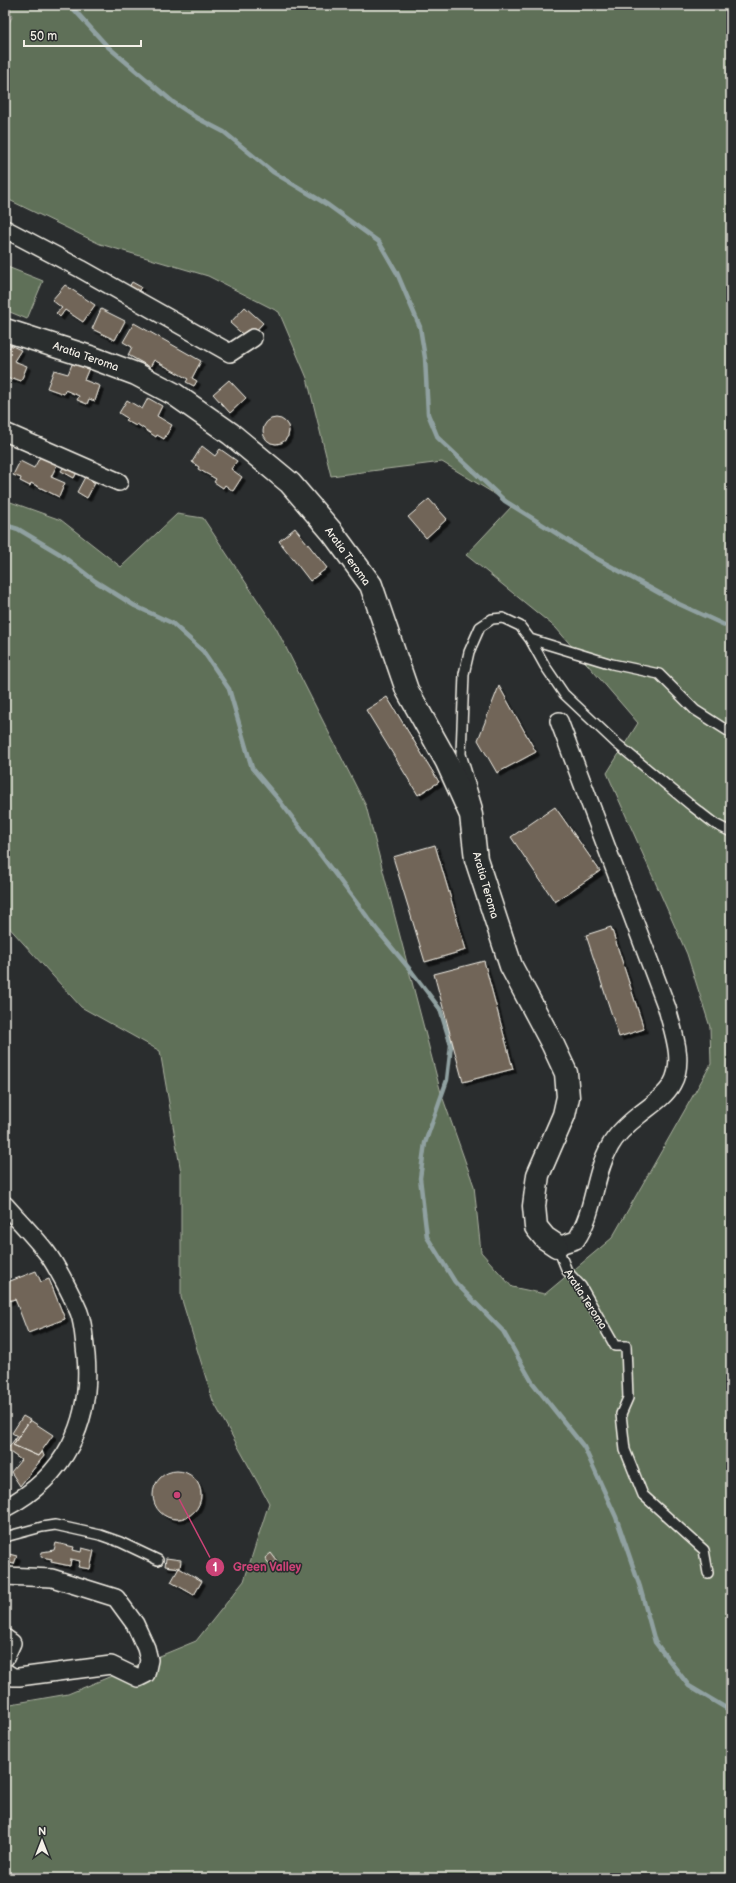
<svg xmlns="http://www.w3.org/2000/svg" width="736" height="1883" font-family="'Balsamiq Sans',sans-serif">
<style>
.green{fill:#5f7058;stroke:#aab0a0}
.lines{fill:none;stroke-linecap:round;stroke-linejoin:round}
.stream{stroke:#90a1a1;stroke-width:4.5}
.building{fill:#716558;stroke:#f4f1e8;filter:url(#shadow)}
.service-casing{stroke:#f4f1e8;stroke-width:12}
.minor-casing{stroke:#f4f1e8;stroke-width:20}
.secondary-casing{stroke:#f4f1e8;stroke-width:25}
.service{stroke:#2a2d2e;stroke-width:9}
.minor{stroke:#2a2d2e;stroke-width:17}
.secondary{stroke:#2a2d2e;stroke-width:22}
.labels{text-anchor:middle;stroke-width:3;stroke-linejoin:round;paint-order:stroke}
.street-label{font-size:11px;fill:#f4f1e8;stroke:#2a2d2e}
.leader{fill:none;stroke:#cc4377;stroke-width:1.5}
.callout-dot{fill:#cc4377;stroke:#2a2d2e;stroke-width:1.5}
.mark-label{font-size:12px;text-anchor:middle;font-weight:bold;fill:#fff}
.callout-label{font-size:12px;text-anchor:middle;font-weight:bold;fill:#cc4377;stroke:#2a2d2e;stroke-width:3;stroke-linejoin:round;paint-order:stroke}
</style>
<defs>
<filter id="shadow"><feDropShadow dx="3.5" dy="3.5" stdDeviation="0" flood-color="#0009"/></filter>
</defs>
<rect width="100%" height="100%" fill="#2a2d2e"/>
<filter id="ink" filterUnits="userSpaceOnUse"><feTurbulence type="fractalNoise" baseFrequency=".025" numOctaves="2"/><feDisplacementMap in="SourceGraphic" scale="8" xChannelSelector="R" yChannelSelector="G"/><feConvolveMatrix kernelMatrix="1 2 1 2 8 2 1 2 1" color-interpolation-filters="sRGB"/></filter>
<g filter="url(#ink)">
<path class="green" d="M9 5H731V1878H5V1705L68 1694 196 1641 244 1581 269 1503 213 1401 181 1297V1172L160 1051 81 1007 5 923V500L61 520 121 567 177 514 203 518 276 628 366 806 441 1093 474 1186 481 1252 512 1287 545 1294 612 1238 711 1064 710 1027 687 954 607 773 638 723 556 628 466 555 513 505 442 462 331 476 307 378 279 312 208 276 100 244 5 198V30L12 17Z
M5 266 43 281 27 319 5 310Z"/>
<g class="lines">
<path class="stream" d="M70 5 107 46 173 102 197 118 224 132 273 172 328 205 379 242 397 273 420 327 425 358 428 414 438 438 505 501 594 557 679 604 731 628
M5 525 18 529 60 554 95 581 135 606 172 623 203 651 229 689 252 768 279 800 378 931 412 972 440 1009 451 1045 447 1080 425 1143 420 1178 427 1237 455 1282 503 1331 532 1382 584 1447 616 1517 640 1587 655 1642 689 1686 731 1711"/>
</g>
<path class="building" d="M132 282 141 287 135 297 126 292Z
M65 285 95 305 83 322 65 310 60 317 56 313 62 308 52 300Z
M245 307 263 323 248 339 230 323Z
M101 309 125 321 115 340 92 329Z
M134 323 201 361 192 378 197 381 194 386 186 382 188 379 154 360 150 367 128 355 132 347 123 342Z
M5 345 10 348V345L21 350 14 361 27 366 21 381 13 378 12 380 5 377Z
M73 362 89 368 84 380 100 386 95 401 89 399 87 404 77 400 79 396 65 390 64 394 47 388 54 370 68 374Z
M229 380 246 398 230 413 213 394Z
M148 398 162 406 157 416 172 425 164 439 157 435 156 437 137 424 136 426 125 420 127 418 119 413 127 400 142 409Z
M263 431a13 13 0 1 1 26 0a13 13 0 1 1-26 0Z
M202 446 215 456 220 449 237 461 231 469 242 477 233 491 225 485 223 488 214 482 216 479 198 469 199 467 192 462Z
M41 455 58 463 51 477 65 483 59 497 31 483 30 486 20 481 21 478 13 475 20 461 34 468Z
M65 465 77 472 74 478 61 471Z
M85 477 95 483 87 498 77 492Z
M429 499 447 519 426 538 408 517Z
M295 528 327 568 310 581 279 541Z
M499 686 536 752 497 773 478 740Z
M387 697 439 782 418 795 366 710Z
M555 807 600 871 555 902 511 837Z
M435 845 466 950 425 962 393 857Z
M611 927 644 1029 619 1037 586 935Z
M484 961 513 1069 463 1082 434 974Z
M36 1271 41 1282 49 1279 65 1319 28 1333 15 1299 5 1302V1283Z
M23 1416 30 1420 13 1445 38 1456 42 1451 44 1456 20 1486 11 1472 21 1460 7 1450 17 1436 12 1433Z
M30 1420 53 1435 38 1456 13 1445Z
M153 1495a24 24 0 1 1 48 0a24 24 0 1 1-48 0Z
M56 1543 74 1547 73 1550 81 1552 82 1548 94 1551 90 1569 78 1567 80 1561 71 1559 70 1566 51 1562 52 1559 41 1557 42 1552 54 1550Z
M5 1553 17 1556 14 1564 5 1562Z
M271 1553 277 1561 270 1565 265 1558Z
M166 1558 181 1560 180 1568 165 1566Z
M179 1568 202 1581 194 1595 171 1582Z"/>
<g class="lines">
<defs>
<path id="service" d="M530 639 612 664 659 674 695 710 731 733
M476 809 477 807 461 754 464 674 469 652 480 627 492 619 503 618 520 626 530 639 545 666 564 694 616 743 693 807 715 824 731 832
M557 1246 567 1271 581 1286 615 1346H626L628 1398 621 1414 625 1450 643 1495 704 1550 708 1573
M5 1537 42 1527 55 1525 100 1535 120 1542 158 1560"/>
<path id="minor" d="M5 229 81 269 230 353 253 338
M5 432 119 482
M5 1205C19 1221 35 1237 47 1253 57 1266 73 1298 79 1312 84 1325 84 1341 86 1355 92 1422 66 1476 5 1508
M557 1246 576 1240C595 1212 593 1176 610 1146 616 1135 629 1123 639 1115 650 1106 665 1097 672 1084 685 1061 673 1032 667 1008L559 721
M5 1576 52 1578 116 1598 135 1624 146 1648 149 1660 146 1674 138 1678 111 1665 19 1677H13L5 1672
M5 1638 12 1643 5 1658"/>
<path id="secondary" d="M5 330 93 358 136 374 174 394 231 434 290 483 332 532 371 585 407 690 447 762 471 815 476 859 511 966 553 1045 566 1073 568 1097 564 1115 538 1175 534 1206 536 1227 545 1238 557 1246"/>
</defs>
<use href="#service" class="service-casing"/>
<use href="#minor" class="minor-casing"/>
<use href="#secondary" class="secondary-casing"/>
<use href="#service" class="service"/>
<use href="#minor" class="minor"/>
<use href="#secondary" class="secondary"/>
</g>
</g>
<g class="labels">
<g class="street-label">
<text transform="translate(86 356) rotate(19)" y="4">Aratia Teroma</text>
<text transform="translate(348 556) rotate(54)" y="4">Aratia Teroma</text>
<text transform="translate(486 885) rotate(74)" y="4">Aratia Teroma</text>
<text transform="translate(586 1299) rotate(57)" y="4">Aratia Teroma</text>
</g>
</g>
<path class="leader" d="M177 1495L215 1567"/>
<g class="callout-dot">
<circle cx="177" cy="1495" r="4"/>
<circle cx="215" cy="1567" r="10"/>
</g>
<g class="mark-label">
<text x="215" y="1571">1</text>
</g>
<g class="callout-label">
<text x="267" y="1571">Green Valley</text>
</g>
<rect width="736" height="1883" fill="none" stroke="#2a2d2e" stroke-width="20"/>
<rect x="10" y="10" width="716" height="1863" fill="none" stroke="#f4f1e8" stroke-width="1.5" filter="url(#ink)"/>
<g transform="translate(42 1841)" stroke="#2a2d2e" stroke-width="3" paint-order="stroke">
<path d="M0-3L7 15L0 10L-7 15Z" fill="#f4f1e8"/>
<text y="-6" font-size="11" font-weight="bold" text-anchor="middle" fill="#f4f1e8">N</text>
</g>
<path d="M24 40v6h117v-6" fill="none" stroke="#f4f1e8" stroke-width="2"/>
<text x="30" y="40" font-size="12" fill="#f4f1e8" stroke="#2a2d2e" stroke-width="3" paint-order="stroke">50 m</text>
</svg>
